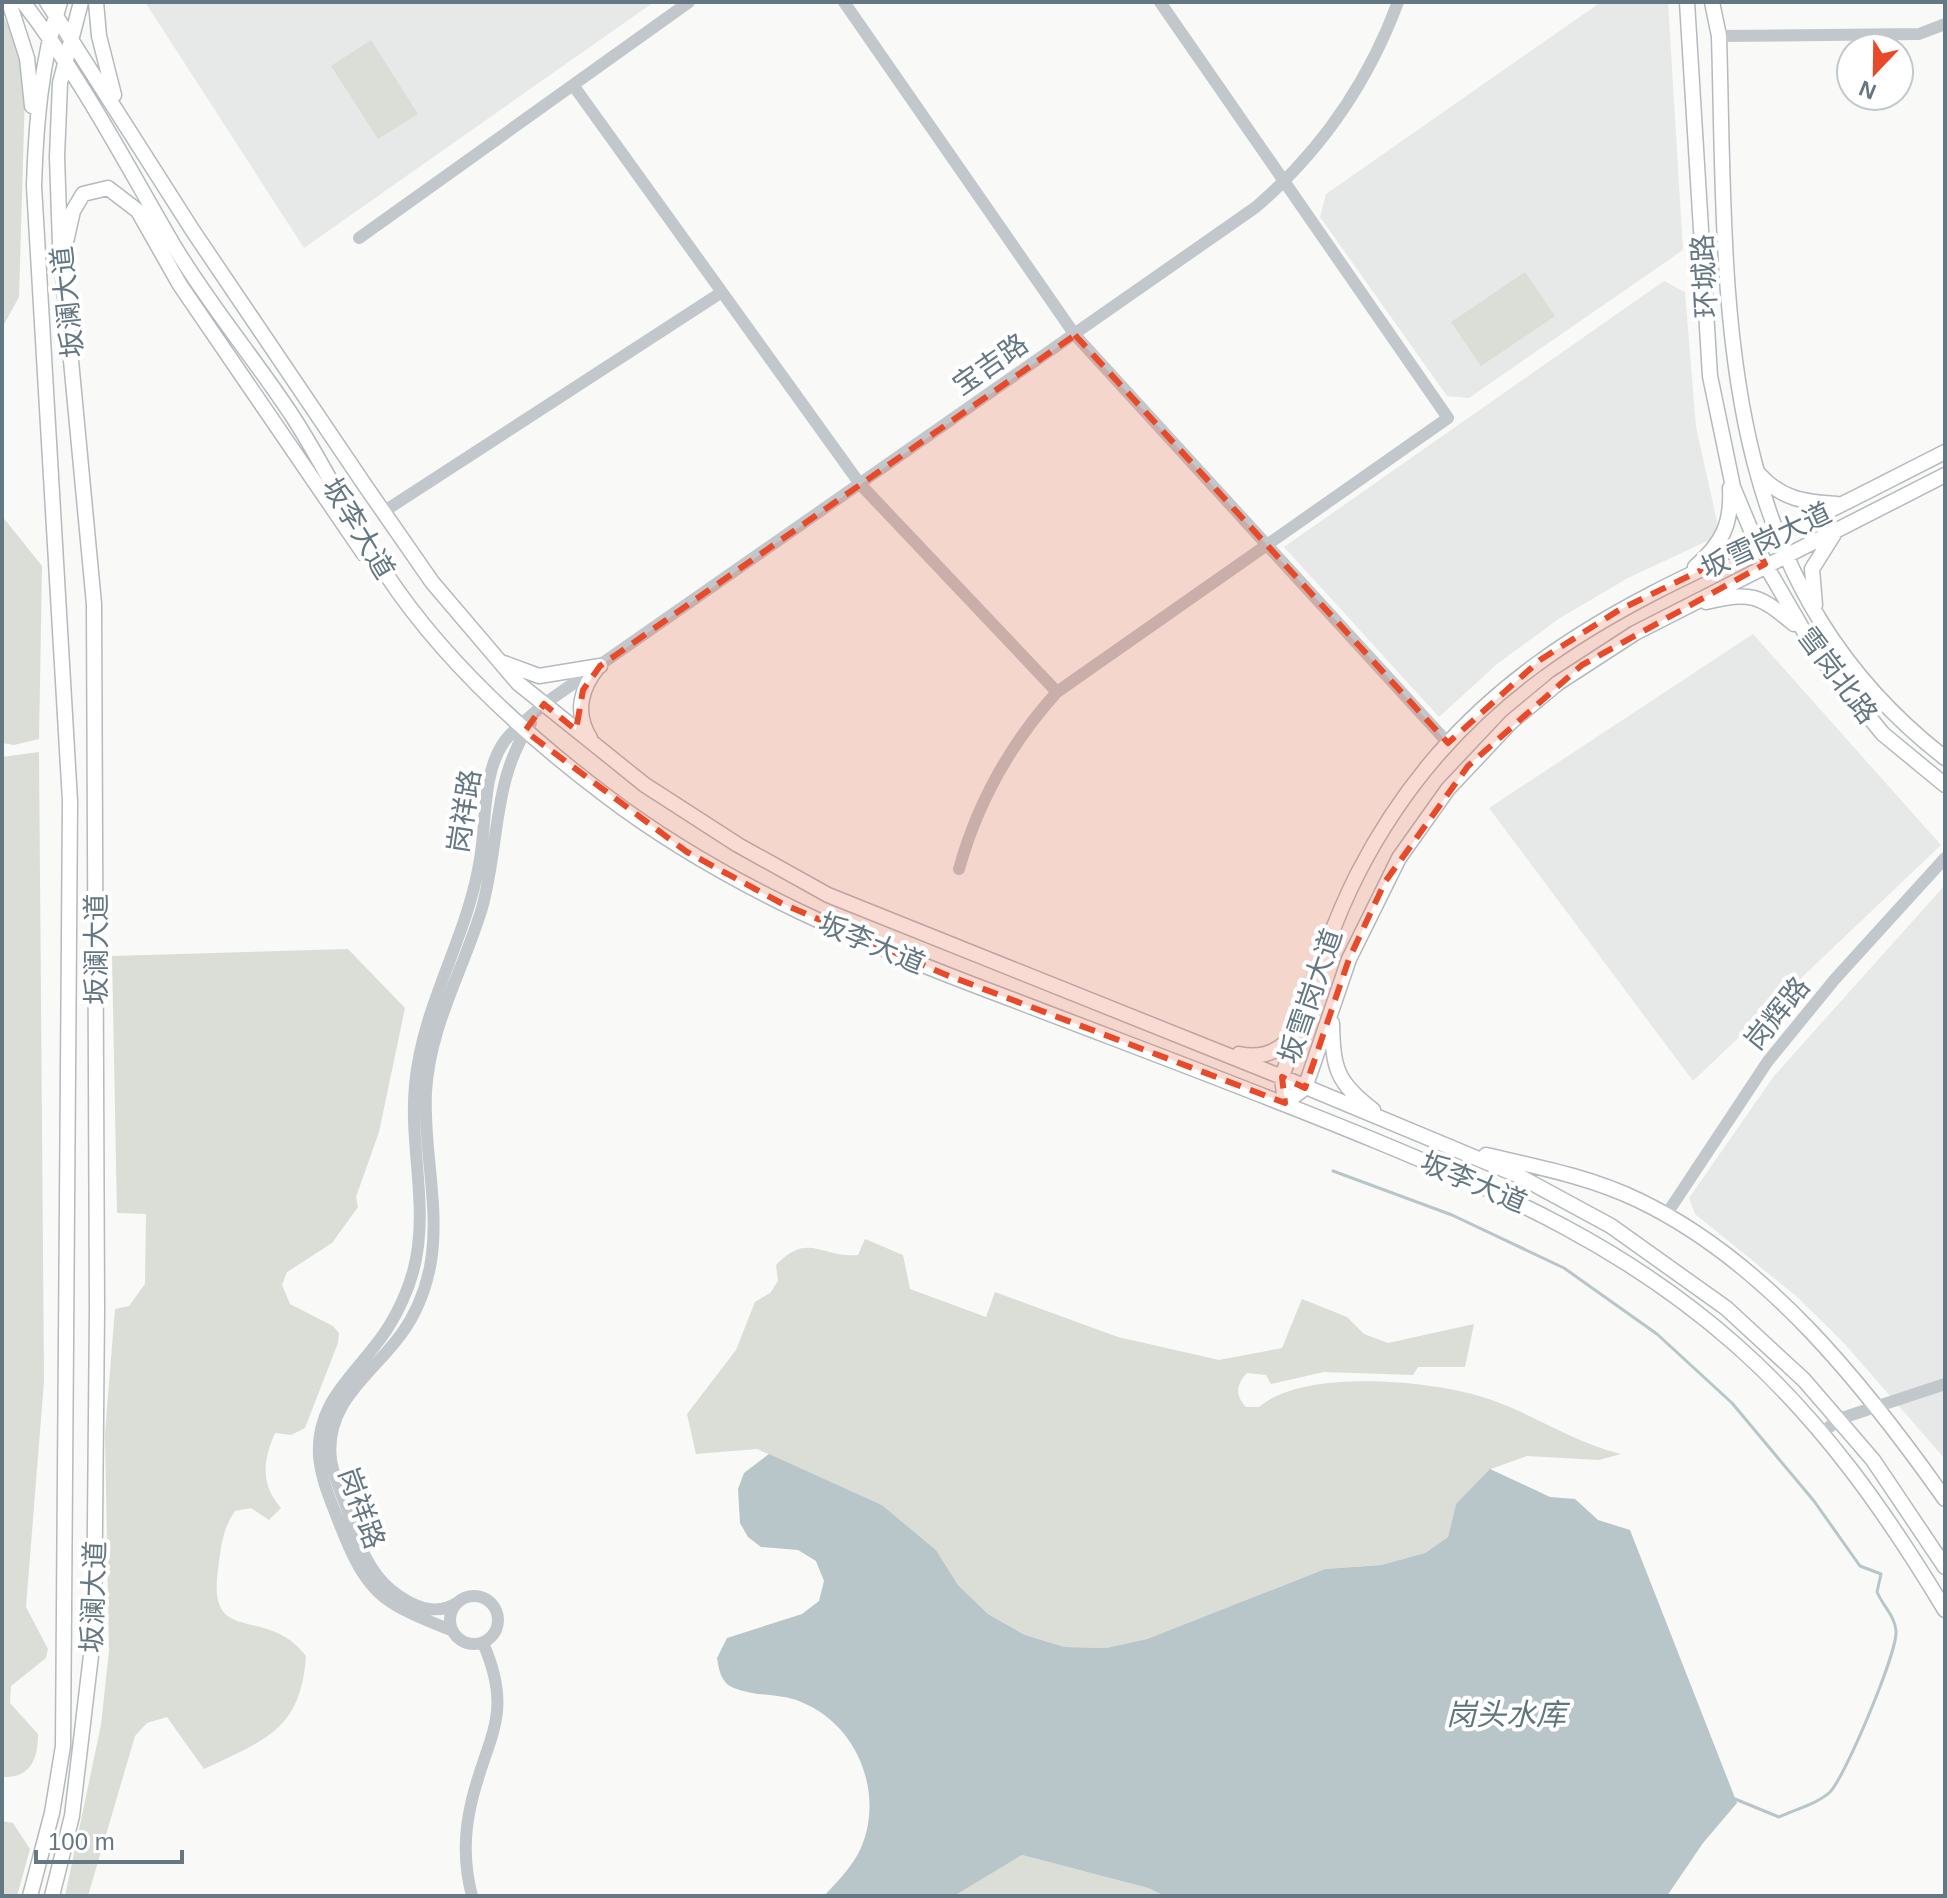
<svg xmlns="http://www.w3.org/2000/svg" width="1947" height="1898" font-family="Helvetica,'Noto Sans SC',sans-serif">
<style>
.built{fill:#e7e9e8}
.green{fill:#daded6}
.water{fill:#b8c6c9}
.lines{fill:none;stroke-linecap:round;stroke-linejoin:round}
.stream{stroke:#b8c6c9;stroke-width:3}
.major-casing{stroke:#b4babe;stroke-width:17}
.minor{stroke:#c2c7cb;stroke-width:12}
.major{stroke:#fff;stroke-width:14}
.marked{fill:#e84928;fill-opacity:0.2;stroke:#e84928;stroke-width:6;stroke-dasharray:16 10;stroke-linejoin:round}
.labels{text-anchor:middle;stroke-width:8;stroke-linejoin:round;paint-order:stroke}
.street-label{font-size:28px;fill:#647783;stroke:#fff}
.water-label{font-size:30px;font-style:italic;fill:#5e767c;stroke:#fff}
</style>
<rect width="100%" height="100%" fill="#f9f9f7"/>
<path class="built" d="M145 2H654L304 248Z
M1601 2H1668L1683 250 1469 398 1447 396 1320 217 1326 194Z
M1664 281 1685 292 1696 427 1720 535 1628 578 1560 618 1497 664 1439 717 1284 547Z
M1753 634 1941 845 1693 1081 1489 808Z
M1945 885V1459L1843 1342 1796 1296 1695 1214 1689 1198 1774 1076Z"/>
<path class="green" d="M2 13 20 53 25 93 19 297 2 328Z
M371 40 418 114 378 139 331 66Z
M1525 272 1555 316 1481 366 1451 322Z
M2 516 42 566 39 739 14 745 2 743Z
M39 752 44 1381 26 1607 48 1649 46 1658 11 1686 10 1703 38 1734C38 1759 31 1778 2 1777V757Z
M348 949 405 1008 379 1132 356 1197 358 1207 332 1243 287 1272 282 1285 290 1304 333 1326 339 1333 338 1343 305 1428 291 1435 275 1433C263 1461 260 1484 281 1508L269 1520 251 1508 235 1511C222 1530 221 1547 218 1570 207 1648 266 1604 306 1656 301 1731 264 1740 204 1769L167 1717 147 1723 135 1736 88 1896H65L101 1725 109 1651 105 1433 115 1309 129 1306 145 1284 146 1214 117 1213 112 956Z
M865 1239 903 1255 910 1289 986 1317 995 1292 1118 1337 1219 1360 1282 1348 1302 1299 1347 1317 1364 1334 1388 1343 1474 1324 1465 1367H1418L1413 1375 1324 1372 1271 1384 1266 1375 1247 1373C1236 1385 1235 1395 1246 1407H1259C1302 1369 1426 1380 1479 1396 1528 1410 1571 1442 1621 1454L1599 1460 1527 1456 1491 1469 1456 1504 1448 1537 1425 1553 1381 1565 1325 1569 1147 1639 1106 1648 1065 1647 1025 1635 988 1614 958 1585 936 1550 882 1505 757 1449 696 1454 687 1414 736 1350 755 1302 770 1293 778 1281 776 1265C808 1231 821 1258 858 1255Z
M2 1821 13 1823 30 1849 17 1896H2Z
M1022 1855 1148 1888 1165 1896H954Z"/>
<path class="water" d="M769 1454 882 1505 936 1550 958 1585 988 1614 1025 1635 1065 1647 1106 1648 1147 1639 1325 1569 1381 1565 1425 1553 1448 1537 1456 1504 1490 1469 1550 1497 1575 1499 1598 1520 1630 1530 1737 1803 1703 1843 1667 1896H1165L1148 1888 1022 1855 954 1896H824C837 1882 850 1869 859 1852 886 1797 859 1725 801 1702 781 1693 755 1697 734 1688 721 1683 719 1670 717 1658L727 1638 802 1614 819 1601 824 1581 816 1561 798 1550 761 1547 748 1537 740 1523 738 1489 744 1473Z"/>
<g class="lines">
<path class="stream" d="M1333 1171 1452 1215 1564 1268 1657 1334 1732 1403 1814 1501 1860 1566 1881 1574 1877 1592C1883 1606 1895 1616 1896 1631 1898 1651 1845 1777 1830 1792 1817 1804 1796 1809 1779 1817L1735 1799"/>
<defs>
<path id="major" d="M9 2 27 58 32 106
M23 2C81 77 126 164 174 246 210 306 255 359 293 417 326 468 351 523 386 574 443 660 523 733 605 795 727 888 869 946 1011 999 1133 1046 1255 1091 1376 1141 1511 1197 1625 1247 1736 1345 1822 1421 1886 1512 1945 1610
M47 2 193 231 364 484 432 582 518 683 645 785 738 845 828 895 1282 1077 1517 1175 1611 1226 1726 1308 1804 1380 1873 1460 1945 1567
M96 2 99 36 114 95
M1687 2 1710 376 1733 487 1765 564 1816 652 1883 734 1945 785
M1712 2 1719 36C1727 303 1709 575 1945 758
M66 242 73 211 83 194 108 188 138 211 180 285 364 554
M1759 474C1781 499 1804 502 1837 504
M1695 567C1722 544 1732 524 1730 488
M1706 602C1751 591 1759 595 1794 624
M1815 605 1812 569 1834 534
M504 663 539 676 600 666
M590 738C574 713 581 687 599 666
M1332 1023C1333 1068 1336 1082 1373 1110
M1239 1054C1262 1059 1280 1052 1294 1033
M1285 1103 1282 1077C1306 1008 1325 938 1358 873 1452 691 1598 613 1777 535 1834 510 1889 480 1945 452
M1285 1103 1305 1088 1349 959 1399 858 1448 789 1511 722 1558 683 1635 633 1945 475
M1486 1155C1538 1167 1590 1177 1638 1200 1766 1261 1865 1386 1945 1499
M30 1896 52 1813 63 1746 70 801 34 186C36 123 41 62 60 2
M52 1896 72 1816 94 1630 97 1310 94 604 60 244 57 157 60 83 81 2"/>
</defs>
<use href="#major" class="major-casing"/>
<path class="minor" d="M844 2 1075 335 1448 743
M1719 36 1919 34 1945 24
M573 85 860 484 1057 692
M359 238 689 2
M383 512 722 292
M959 869C978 801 1010 744 1057 692L1448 418 1160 2
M1666 1215 1768 1061 1835 979 1945 858
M1822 1433 1839 1419 1945 1384
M450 1620a24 24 0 1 1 48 0a24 24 0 1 1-48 0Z
M457 1603C434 1617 411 1606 391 1590 367 1570 358 1541 348 1512 342 1495 334 1478 331 1460 324 1402 372 1375 402 1333 416 1314 425 1291 430 1267 441 1209 423 1150 426 1092 430 1025 463 971 482 908 500 844 492 779 531 723
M453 1631C380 1602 367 1595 338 1520 330 1499 321 1479 319 1456 316 1407 347 1382 374 1347 392 1325 405 1299 413 1272 430 1210 409 1148 415 1085 422 1007 465 942 479 865 487 827 481 775 504 742 514 728 532 716 544 704L1256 207C1321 151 1368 83 1398 2
M472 1896C464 1866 464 1834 471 1804 486 1737 515 1716 483 1643"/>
<use href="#major" class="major"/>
</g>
<path class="marked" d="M1075 335 1448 743 1540 660 1619 610 1755 544 1765 564 1582 665 1468 766 1385 882 1349 959 1305 1088 1282 1077 1285 1103 944 974 781 903 687 852 525 731 544 704 576 730 583 690 600 666Z"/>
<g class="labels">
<g class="street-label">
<text transform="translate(1704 276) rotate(-93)" y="10">环城路</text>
<text transform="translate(67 302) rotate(-96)" y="10">坂澜大道</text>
<text transform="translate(990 364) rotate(-35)" y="10">宝吉路</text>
<text transform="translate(359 528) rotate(59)" y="10">坂李大道</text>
<text transform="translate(1766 540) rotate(-25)" y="10">坂雪岗大道</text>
<text transform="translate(1838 675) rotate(53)" y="10">雪岗北路</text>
<text transform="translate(464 811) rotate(-81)" y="10">岗祥路</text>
<text transform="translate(872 943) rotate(23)" y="10">坂李大道</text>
<text transform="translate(96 949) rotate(-90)" y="10">坂澜大道</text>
<text transform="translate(1310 996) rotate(-71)" y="10">坂雪岗大道</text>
<text transform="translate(1777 1013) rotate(-51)" y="10">岗辉路</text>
<text transform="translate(1474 1182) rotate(23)" y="10">坂李大道</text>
<text transform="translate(362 1508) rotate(70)" y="10">岗祥路</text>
<text transform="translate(93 1597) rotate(-88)" y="10">坂澜大道</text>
</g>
<g class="water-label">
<text x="1506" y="1725">岗头水库</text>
</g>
</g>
<rect width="1947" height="1898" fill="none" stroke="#647783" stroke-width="8"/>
<g transform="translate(1875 72) rotate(202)"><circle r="38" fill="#ffffff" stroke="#c1c9cd" stroke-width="2"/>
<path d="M0-6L14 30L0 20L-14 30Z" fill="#e84928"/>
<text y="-12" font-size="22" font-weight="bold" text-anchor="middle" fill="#647783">N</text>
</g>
<path d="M36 1850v12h146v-12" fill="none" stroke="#647783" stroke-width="4"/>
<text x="48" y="1850" font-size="24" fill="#647783" stroke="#ffffff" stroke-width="6" paint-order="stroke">100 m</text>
</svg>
